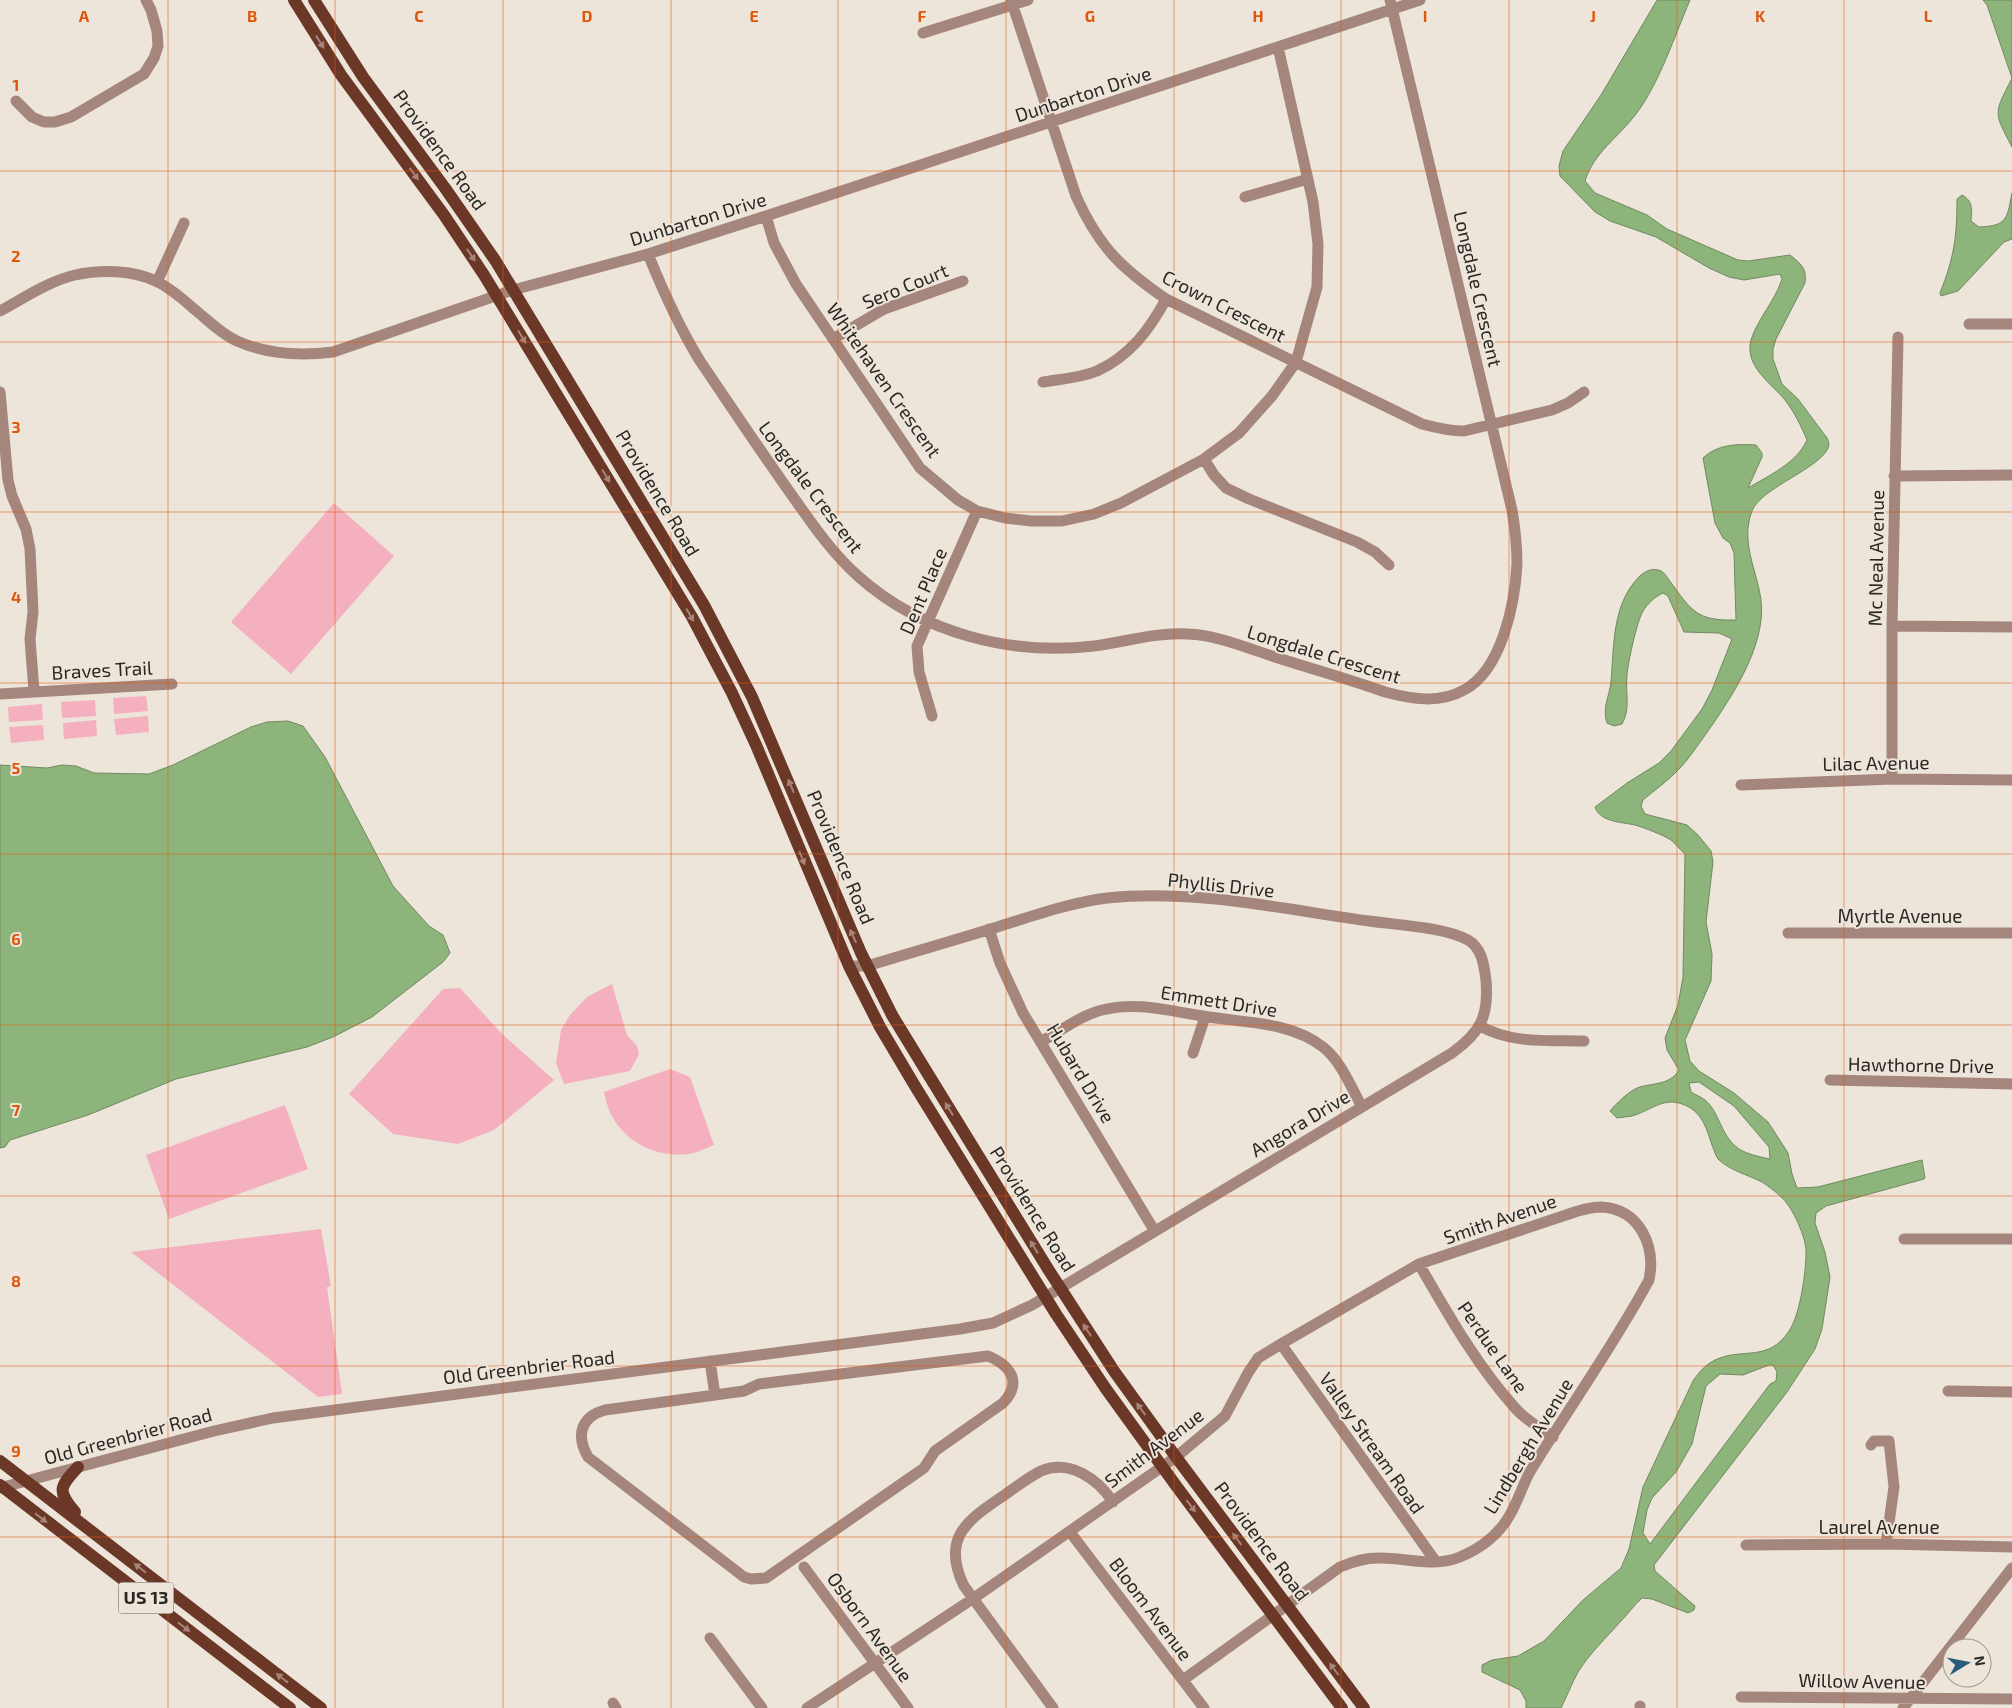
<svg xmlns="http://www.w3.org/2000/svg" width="2012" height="1708" font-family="'Exo 2',sans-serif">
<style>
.green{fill:#f4b0bf}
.water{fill:#8db47b;stroke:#708a61;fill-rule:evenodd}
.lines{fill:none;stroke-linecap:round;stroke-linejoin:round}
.minor{stroke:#a5867d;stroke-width:11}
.major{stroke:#6b3828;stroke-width:12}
.oneway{fill:#a68578}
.grid{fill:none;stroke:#df570d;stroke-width:1;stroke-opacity:0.55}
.labels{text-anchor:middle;stroke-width:4;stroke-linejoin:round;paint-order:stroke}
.shield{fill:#ede4da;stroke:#65605b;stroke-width:1}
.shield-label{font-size:18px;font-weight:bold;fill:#2b2824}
.street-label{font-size:19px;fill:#2b2824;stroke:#ede4da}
.grid-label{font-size:16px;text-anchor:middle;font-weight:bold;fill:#df570d;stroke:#ede4da;stroke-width:4;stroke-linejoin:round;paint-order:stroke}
</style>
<rect width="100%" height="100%" fill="#ede4da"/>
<path class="green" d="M334 503 394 556 291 674 231 622Z
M146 696 148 711 114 714 113 698Z
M95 700 96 716 62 718 61 702Z
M42 704 43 720 9 722 8 707Z
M148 716 149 732 116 735 114 719Z
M96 720 97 736 64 739 63 723Z
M43 725 44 740 11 743 9 727Z
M612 984 627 1035 637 1046 639 1054 630 1071 564 1084 556 1063 561 1030 570 1015 587 997Z
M460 988 502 1034 554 1080 494 1130 458 1144 393 1134 349 1094 443 989Z
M670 1069 690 1077 714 1145C706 1148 697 1153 689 1154 659 1158 628 1144 613 1118 608 1110 606 1100 604 1092Z
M285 1105 308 1169 169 1219 146 1155Z
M321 1229 331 1286 327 1287 342 1394 318 1397 131 1252Z"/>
<path class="water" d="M1657 0H1690C1675 35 1659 84 1636 114 1618 138 1594 152 1585 181L1595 193 1647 215 1667 229 1738 260 1748 261 1790 255C1801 264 1807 268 1805 283L1776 339 1773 349V359L1782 384 1798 399 1827 438C1828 440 1829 443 1829 445 1825 467 1761 487 1752 511 1740 542 1757 570 1761 600 1767 648 1727 704 1701 741 1694 750 1688 760 1680 768 1669 780 1655 790 1643 800L1641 806 1645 814 1687 825 1698 835 1711 851 1713 862 1706 922 1712 954 1711 981 1685 1040 1690 1061 1699 1071 1734 1093 1768 1122 1788 1153 1792 1174 1797 1188 1818 1187 1922 1160 1925 1178 1924 1179 1826 1206 1816 1213 1815 1223 1825 1252 1830 1277 1822 1329 1815 1349 1787 1392 1654 1565 1655 1571 1695 1606 1694 1610 1688 1613 1652 1599 1642 1598C1634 1605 1629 1613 1621 1621 1606 1638 1590 1653 1578 1672 1572 1683 1567 1696 1561 1708H1526V1701L1520 1690 1482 1672V1665L1492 1660 1518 1656 1544 1641 1583 1600 1621 1568 1629 1549 1643 1487 1693 1381C1699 1372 1705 1365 1715 1360 1742 1347 1768 1363 1789 1331 1800 1315 1806 1273 1806 1253 1807 1239 1792 1205 1780 1196 1775 1191 1768 1186 1762 1182 1748 1175 1729 1170 1718 1159 1715 1155 1714 1149 1712 1145 1706 1127 1702 1111 1682 1104 1663 1097 1650 1111 1632 1116 1627 1117 1622 1117 1617 1118L1610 1111C1617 1103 1626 1094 1635 1089 1649 1082 1669 1087 1679 1070L1667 1050 1665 1038 1678 1005 1683 977 1685 854C1680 850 1676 844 1671 840 1661 834 1645 828 1635 825 1621 822 1600 822 1595 807L1627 783 1659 763 1671 751 1702 709 1712 690 1732 639 1719 633 1684 632 1668 596 1663 593C1655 597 1648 603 1643 611 1637 621 1628 662 1627 675 1625 693 1631 708 1622 724L1614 726 1607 723C1602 708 1609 698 1611 682 1614 647 1612 605 1638 578 1643 572 1651 568 1658 570 1664 571 1666 576 1669 580 1692 611 1696 621 1736 620L1734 553 1730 543 1723 538 1715 523 1703 458C1718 444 1737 444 1756 445L1762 453V457L1748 488C1768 476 1797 463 1807 440 1801 426 1795 413 1785 400 1771 383 1744 366 1751 340 1758 318 1775 301 1782 279L1780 274 1744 280 1729 277 1709 268 1656 237 1610 221 1595 212 1560 176 1559 166 1563 151 1601 95ZM1699 1082 1734 1106 1769 1147 1770 1159C1760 1157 1747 1154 1739 1149 1720 1136 1720 1112 1705 1100 1701 1097 1696 1095 1691 1092L1689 1083ZM1769 1365H1773L1777 1372 1776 1381 1770 1384 1650 1544 1643 1533 1647 1510 1652 1498 1676 1472 1692 1444 1706 1386 1720 1374 1743 1375Z
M1983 0H2011L2012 2V147C1993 111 1994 114 2012 78L1987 5Z
M2012 193V239L2004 242 1958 291 1941 296 1940 293C1954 258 1957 237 1957 199L1962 195C1973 201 1972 209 1971 221L1979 227C2008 226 2007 218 2012 193Z
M288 721 303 726 325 757 393 886 429 926 443 935 450 953 443 962 372 1017 333 1037 307 1047 176 1079 88 1115 10 1140 5 1147 0 1148V765L47 768 62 765 76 766 94 773 149 774 173 765 251 727 267 722Z"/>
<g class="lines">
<path class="minor" d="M1011 0 1076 196C1099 247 1121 268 1166 299L1422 424C1437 428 1449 431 1464 431L1552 410 1568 403 1584 392
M923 33 1028 0
M16 101 32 117 44 122H55L71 117 144 74 154 58 158 46 157 31 151 10 146 0
M1245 197 1308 179
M766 216 774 243 796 284 920 468 958 500 977 511 1005 518 1031 521H1062L1094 514 1121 503 1204 459 1239 433 1272 396 1296 362 1317 287 1318 244 1313 202 1278 47
M648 254C663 291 679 327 700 361 732 408 763 455 796 501 815 528 834 555 859 577 922 633 1011 656 1094 646 1125 642 1156 632 1188 634 1217 635 1247 648 1275 657 1312 669 1349 679 1385 692 1411 699 1439 704 1464 690 1502 670 1515 603 1517 564 1517 546 1515 528 1512 510L1390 0
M157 282 184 223
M0 311C24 298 49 281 75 275 101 269 134 270 158 282 171 289 183 299 194 309 208 320 221 334 237 341 268 355 300 356 333 352L513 290 648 254 766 216 1420 0
M1969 324H2012
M833 339 884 309 963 281
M1043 382C1061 379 1080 378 1097 371 1130 356 1150 329 1166 299
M0 392 8 480 12 496 26 529 30 549 33 612 30 639 34 691
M1204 459 1214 475 1226 488 1249 499 1357 542 1375 552 1389 565
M1894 476 2012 475
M1892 626 2012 627
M0 694 172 684
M932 716 919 672 917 646 977 511
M1892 779V626L1898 337
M1741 785 1892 779 2012 780
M989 929 1000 963 1023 1013 1154 1230
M1788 933H2012
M1480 1026C1512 1044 1548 1040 1584 1041
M1042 1041C1061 1031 1081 1015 1102 1010 1136 1001 1170 1011 1203 1016 1243 1023 1290 1021 1323 1047 1341 1061 1351 1087 1362 1107
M1193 1053 1205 1017
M1830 1080 2012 1084
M1904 1239H2012
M1419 1264C1448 1314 1477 1366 1516 1409 1526 1420 1540 1428 1553 1437
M1281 1344 1436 1562
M710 1361 715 1395 744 1391 759 1384 988 1356C1010 1365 1023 1382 1003 1403L935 1451 924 1468 766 1578 751 1579 744 1577 588 1457C576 1436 580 1417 605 1410L715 1395
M1948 1391 2012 1392
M1871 1445 1874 1441H1889L1894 1487 1886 1544
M0 1488 214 1431 273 1418 960 1329 993 1323 1032 1305 1452 1053C1481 1032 1489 1016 1486 980 1484 965 1482 948 1468 940 1444 927 1397 925 1369 921 1282 909 1194 889 1107 898 1068 903 1030 917 994 928 952 941 910 953 867 966H849
M1070 1532 1204 1708
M1746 1545 1886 1544 2012 1547
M804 1567 908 1708
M710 1638 762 1708
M1741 1697 2012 1699
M613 1703 616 1708
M1640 1706V1708
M807 1708 974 1598 1176 1457 1225 1416 1248 1373 1258 1358 1281 1344 1419 1264 1578 1211C1585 1209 1593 1207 1601 1207 1640 1209 1656 1246 1649 1280 1614 1345 1570 1406 1531 1470 1521 1487 1517 1507 1504 1524 1493 1539 1477 1550 1460 1557 1434 1568 1404 1557 1377 1558 1364 1558 1352 1562 1340 1567L1183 1680
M1053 1708 964 1586C940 1537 969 1519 1006 1494 1017 1486 1029 1477 1041 1471 1070 1459 1098 1479 1113 1502
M1903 1708 2012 1568"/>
<path class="major" d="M294 0 341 75 444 215 484 275 692 617 732 693 756 745 849 966 880 1027 915 1086 1056 1314 1106 1389 1177 1487 1342 1708
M314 0 363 77 445 188 495 260 704 605 752 697 861 953 892 1015 928 1074 1048 1269 1114 1371 1176 1457 1364 1708
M0 1461 321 1708
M0 1485 290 1708
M75 1512C57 1491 59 1487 78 1467"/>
</g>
<defs><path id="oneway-solid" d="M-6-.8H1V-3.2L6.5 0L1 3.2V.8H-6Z" transform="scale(1.25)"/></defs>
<g class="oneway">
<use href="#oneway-solid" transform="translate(320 42) rotate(58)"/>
<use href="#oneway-solid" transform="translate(414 174) rotate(54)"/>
<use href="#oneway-solid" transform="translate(471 255) rotate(57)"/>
<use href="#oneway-solid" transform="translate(522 337) rotate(59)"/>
<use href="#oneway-solid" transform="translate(606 476) rotate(59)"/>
<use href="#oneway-solid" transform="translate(690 615) rotate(60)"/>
<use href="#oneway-solid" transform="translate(791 786) rotate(-113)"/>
<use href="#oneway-solid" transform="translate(802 858) rotate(68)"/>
<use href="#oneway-solid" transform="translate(853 936) rotate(-115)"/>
<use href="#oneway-solid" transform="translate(949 1109) rotate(-122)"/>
<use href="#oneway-solid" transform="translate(1034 1247) rotate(-122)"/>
<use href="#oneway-solid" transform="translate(1087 1330) rotate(-123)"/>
<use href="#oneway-solid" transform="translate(1141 1409) rotate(-126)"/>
<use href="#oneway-solid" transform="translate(1191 1506) rotate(53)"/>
<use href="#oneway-solid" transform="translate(41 1518) rotate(38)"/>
<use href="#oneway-solid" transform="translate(1237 1539) rotate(-127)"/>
<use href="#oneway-solid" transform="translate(140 1568) rotate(-142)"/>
<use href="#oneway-solid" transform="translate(184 1627) rotate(37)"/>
<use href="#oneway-solid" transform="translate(1334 1669) rotate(-127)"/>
<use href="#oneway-solid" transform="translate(282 1678) rotate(-142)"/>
</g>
<path class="grid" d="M168 0V1708M335 0V1708M503 0V1708M671 0V1708M838 0V1708M1006 0V1708M1174 0V1708M1341 0V1708M1509 0V1708M1677 0V1708M1844 0V1708M0 171H2012M0 342H2012M0 512H2012M0 683H2012M0 854H2012M0 1025H2012M0 1196H2012M0 1366H2012M0 1537H2012"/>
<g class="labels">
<rect class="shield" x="118.5" y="1582.5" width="55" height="31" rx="4"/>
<g class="shield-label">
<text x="146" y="1604">US 13</text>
</g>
<g class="street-label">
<text transform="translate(1083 94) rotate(-18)" y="7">Dunbarton Drive</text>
<text transform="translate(440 150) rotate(54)" y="7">Providence Road</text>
<text transform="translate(698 219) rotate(-17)" y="7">Dunbarton Drive</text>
<text transform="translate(905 286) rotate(-22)" y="7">Sero Court</text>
<text transform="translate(1478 289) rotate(77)" y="7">Longdale Crescent</text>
<text transform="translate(1224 306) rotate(27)" y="7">Crown Crescent</text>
<text transform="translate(884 380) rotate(55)" y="7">Whitehaven Crescent</text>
<text transform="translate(811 487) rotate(53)" y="7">Longdale Crescent</text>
<text transform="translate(658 493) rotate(59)" y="7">Providence Road</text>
<text transform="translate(1876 558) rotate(-89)" y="7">Mc Neal Avenue</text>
<text transform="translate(923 591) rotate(-67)" y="7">Dent Place</text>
<text transform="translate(1324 654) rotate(17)" y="7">Longdale Crescent</text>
<text transform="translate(102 670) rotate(-3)" y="7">Braves Trail</text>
<text transform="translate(1876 763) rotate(-1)" y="7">Lilac Avenue</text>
<text transform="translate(841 857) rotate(67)" y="7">Providence Road</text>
<text transform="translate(1221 885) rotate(6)" y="7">Phyllis Drive</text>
<text x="1900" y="923">Myrtle Avenue</text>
<text transform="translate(1219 1001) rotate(9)" y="7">Emmett Drive</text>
<text transform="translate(1921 1065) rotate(1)" y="7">Hawthorne Drive</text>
<text transform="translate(1081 1073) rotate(59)" y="7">Hubard Drive</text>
<text transform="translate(1300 1123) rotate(-31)" y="7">Angora Drive</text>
<text transform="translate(1033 1209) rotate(58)" y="7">Providence Road</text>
<text transform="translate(1500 1219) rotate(-19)" y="7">Smith Avenue</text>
<text transform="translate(1493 1347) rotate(55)" y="7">Perdue Lane</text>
<text transform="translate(529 1367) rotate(-7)" y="7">Old Greenbrier Road</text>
<text transform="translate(128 1436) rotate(-15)" y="7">Old Greenbrier Road</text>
<text transform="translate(1372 1443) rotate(55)" y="7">Valley Stream Road</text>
<text transform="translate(1528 1446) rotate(-59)" y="7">Lindbergh Avenue</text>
<text transform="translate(1154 1448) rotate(-37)" y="7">Smith Avenue</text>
<text x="1879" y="1534">Laurel Avenue</text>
<text transform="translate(1262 1541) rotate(53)" y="7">Providence Road</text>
<text transform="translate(1151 1609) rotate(53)" y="7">Bloom Avenue</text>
<text transform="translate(870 1627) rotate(54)" y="7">Osborn Avenue</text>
<text transform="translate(1862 1681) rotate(1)" y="7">Willow Avenue</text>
</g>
</g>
<g class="grid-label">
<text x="84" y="22">A</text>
<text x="252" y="22">B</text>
<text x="419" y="22">C</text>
<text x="587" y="22">D</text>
<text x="754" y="22">E</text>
<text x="922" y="22">F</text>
<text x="1090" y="22">G</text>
<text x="1258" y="22">H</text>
<text x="1425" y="22">I</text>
<text x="1593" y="22">J</text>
<text x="1760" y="22">K</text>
<text x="1928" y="22">L</text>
<text x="16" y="91">1</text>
<text x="16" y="262">2</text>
<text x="16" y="433">3</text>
<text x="16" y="603">4</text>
<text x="16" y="774">5</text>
<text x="16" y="945">6</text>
<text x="16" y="1116">7</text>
<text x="16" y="1287">8</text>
<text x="16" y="1457">9</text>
</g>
<g transform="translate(1967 1663) rotate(80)"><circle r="24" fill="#ede4da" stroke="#9f9991"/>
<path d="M0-4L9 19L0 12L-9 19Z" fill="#285c79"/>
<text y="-8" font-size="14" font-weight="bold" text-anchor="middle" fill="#2b2824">N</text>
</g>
</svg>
